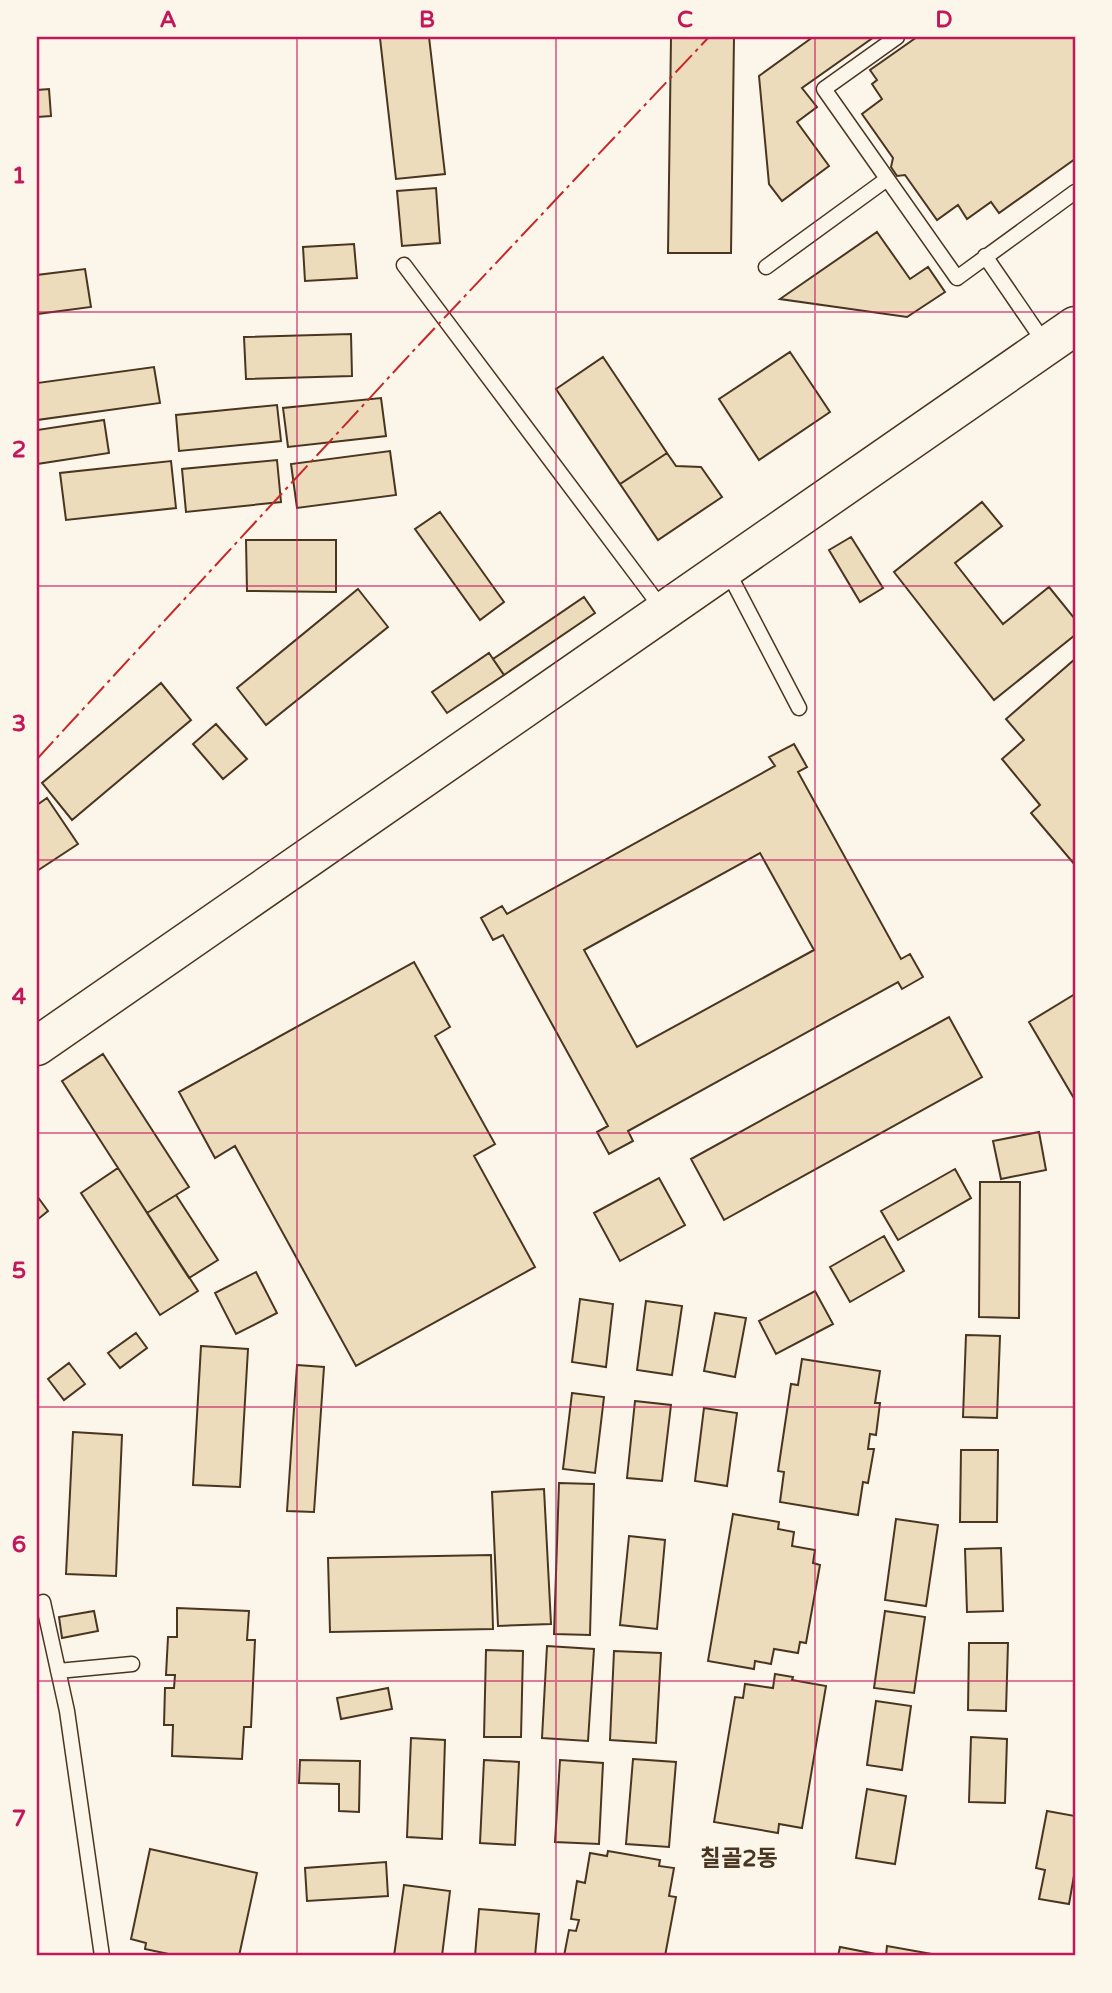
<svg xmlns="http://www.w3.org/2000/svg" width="1112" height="1993" font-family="'Varela Round','Noto Sans KR',sans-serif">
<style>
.building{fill:#ecdcbc;stroke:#4a3520;stroke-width:2;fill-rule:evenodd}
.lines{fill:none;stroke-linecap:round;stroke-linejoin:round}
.lane-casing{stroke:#4a3520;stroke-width:17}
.secondary-casing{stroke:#4a3520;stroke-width:41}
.lane{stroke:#fbf6e9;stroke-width:14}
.secondary{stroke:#fbf6e9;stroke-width:38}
.power{stroke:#c62828;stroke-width:2;stroke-dasharray:24 5 3.5 5;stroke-linecap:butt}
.grid{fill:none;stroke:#c2185b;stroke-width:2;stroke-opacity:0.55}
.labels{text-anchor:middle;stroke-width:5;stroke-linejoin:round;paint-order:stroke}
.quarter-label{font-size:23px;font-weight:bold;fill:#4a3520;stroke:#fbf6e9}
.neatline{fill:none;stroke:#c2185b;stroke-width:2.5}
.grid-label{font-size:23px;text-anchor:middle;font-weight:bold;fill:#c2185b}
</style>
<rect width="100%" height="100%" fill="#fbf6e9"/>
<path class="building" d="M388 37H429L445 174 396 179 380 38Z
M671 37H734L731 253H668Z
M813 37H874L802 88 817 107 797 122 829 166 782 201 769 184 759 76Z
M917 37H1075V159L999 213 991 202 967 219 958 205 937 220 905 175 897 176 891 167 893 158 862 114 882 99 872 84 877 80 870 70Z
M49 89 51 116 37 117V90Z
M436 188 440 243 402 246 397 191Z
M877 232 910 279 928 267 945 292 907 317 780 299Z
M354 244 357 278 305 281 303 247Z
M85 269 91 307 37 314V275Z
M351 334 352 376 246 379 244 337Z
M790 352 830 412 759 460 719 399Z
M603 357 667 453 620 484 556 389Z
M154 367 160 403 37 420V383Z
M381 398 386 436 288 447 283 408Z
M277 405 281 441 179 451 176 415Z
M104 420 109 453 37 464V430Z
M390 451 396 495 297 508 291 464Z
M667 453 676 466 701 467 722 497 658 540 620 484Z
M277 460 281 502 186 512 182 469Z
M171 461 176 508 66 520 60 473Z
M982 502 1002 526 955 563 1003 624 1049 587 1075 619V635L994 700 894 572Z
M440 512 504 602 480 620 415 529Z
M851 537 883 588 860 602 829 550Z
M246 540H336V592L247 591Z
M358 589 388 627 266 725 237 688Z
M584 597 595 613 504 675 493 659Z
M489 653 504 675 447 713 432 692Z
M1075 659V865L1031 813 1040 805 1002 759 1024 740 1006 719Z
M161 683 191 720 72 820 42 783Z
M216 724 247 759 223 779 193 744Z
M794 744 807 767 798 772 901 959 910 954 923 977 902 989 898 982 628 1131 633 1141 609 1154 597 1132 608 1126 503 935 493 940 481 918 502 906 507 914 775 766 769 757ZM760 853 814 950 637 1047 584 950Z
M47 798 78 844 37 871V805Z
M414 962 450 1027 435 1036 495 1144 474 1156 535 1267 356 1366 235 1146 215 1158 179 1092Z
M1075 994V1100L1029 1022Z
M949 1017 982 1077 724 1220 691 1159Z
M103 1054 189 1187 147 1213 62 1081Z
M1039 1132 1046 1170 1001 1179 993 1141Z
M118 1168 198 1291 160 1315 81 1193Z
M955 1169 971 1198 898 1240 881 1211Z
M659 1178 685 1225 620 1261 594 1213Z
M980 1182H1020L1019 1318 979 1317Z
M176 1195 218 1260 189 1278 147 1213Z
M37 1196 48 1211 37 1220Z
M884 1236 904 1271 850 1302 830 1267Z
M256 1272 277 1313 236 1334 215 1293Z
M815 1291 833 1324 776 1354 759 1321Z
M580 1299 613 1304 606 1367 572 1362Z
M646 1301 682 1306 672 1375 637 1370Z
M715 1313 746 1318 735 1377 704 1371Z
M136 1333 147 1348 120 1368 108 1353Z
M966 1335 1000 1336 997 1418 963 1417Z
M201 1346 248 1349 240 1487 193 1485Z
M802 1359 880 1371 875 1403H880L876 1435 870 1434 868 1449H874L868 1483 863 1482 858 1515 780 1502 784 1472 778 1471 791 1384 798 1385Z
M69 1363 85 1384 64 1400 48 1379Z
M297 1365 324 1367 314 1512 287 1511Z
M572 1393 604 1397 595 1473 563 1469Z
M635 1401 671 1405 662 1481 627 1478Z
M704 1408 737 1413 727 1486 695 1481Z
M73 1432 122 1435 116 1576 66 1574Z
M961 1450H998L997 1522H960Z
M559 1483 594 1484 590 1635 554 1634Z
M544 1489 551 1624 498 1626 492 1492Z
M733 1514 779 1522 778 1529 794 1532 792 1546 815 1550 813 1563 820 1565 806 1643 800 1642 798 1653 774 1649 771 1664 755 1661 754 1669 708 1661Z
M896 1519 938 1525 926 1606 885 1600Z
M629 1536 665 1540 657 1629 620 1625Z
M1001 1548 1003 1611 967 1612 965 1549Z
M491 1555 493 1629 330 1632 328 1558Z
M177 1608 249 1611 247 1640H255L251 1727H244L242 1759 172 1756 173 1725H164L165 1688H174L175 1675H166L168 1637H177Z
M94 1611 98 1631 62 1638 59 1617Z
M885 1611 925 1617 914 1693 874 1688Z
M969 1643H1008L1006 1711 968 1710Z
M547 1646 594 1649 588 1741 542 1738Z
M486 1650 523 1651 521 1737H484Z
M614 1651 661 1653 656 1743 610 1740Z
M775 1674 793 1677 792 1680 826 1686 802 1828 779 1824 778 1833 714 1822 735 1697 743 1698 745 1684 773 1688Z
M388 1688 392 1709 341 1719 337 1698Z
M876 1701 911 1706 902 1770 867 1765Z
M971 1737 1007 1739 1005 1803 969 1802Z
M411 1738 445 1740 442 1839 407 1837Z
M633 1759 676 1762 669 1847 626 1844Z
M300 1760 360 1761 359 1812 339 1811V1784L299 1783Z
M484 1760 519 1762 515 1845 480 1843Z
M560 1760 603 1763 599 1844 555 1842Z
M867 1789 906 1796 895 1864 856 1858Z
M1047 1811 1075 1816V1870L1069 1904 1039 1899 1045 1870 1036 1868Z
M150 1849 257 1873 239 1956H178L145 1949 146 1943 131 1939Z
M608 1851 660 1860 659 1866 674 1868 669 1896 676 1897 665 1956H564L569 1930 576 1931 579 1920 571 1919 577 1881 585 1883 590 1853 607 1856Z
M386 1862 388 1896 307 1901 305 1868Z
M404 1885 450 1891 442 1956H394Z
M479 1909 539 1914 535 1956H475Z
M887 1946 943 1956H838L840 1947 886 1956Z"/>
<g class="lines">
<defs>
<path id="lane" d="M897 37 824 89 957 278 1075 192
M985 256 1046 345
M404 265 663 610
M766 267 887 179
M727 570 799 708
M43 1602 67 1711 102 1956
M58 1671 132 1664"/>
<path id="secondary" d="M37 1046 1075 326"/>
</defs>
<use href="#lane" class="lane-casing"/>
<use href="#secondary" class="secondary-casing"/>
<use href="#lane" class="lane"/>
<use href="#secondary" class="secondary"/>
<path class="power" d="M37 759 415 349 709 37"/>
</g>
<path class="grid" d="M297 37V1956M556 37V1956M815 37V1956M37 312H1075M37 586H1075M37 860H1075M37 1133H1075M37 1407H1075M37 1681H1075"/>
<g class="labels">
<g class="quarter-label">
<text x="739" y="1866">칠골2동</text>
</g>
</g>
<rect width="1112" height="1993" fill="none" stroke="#fbf6e9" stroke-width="77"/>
<rect x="38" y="38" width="1036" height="1916" class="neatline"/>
<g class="grid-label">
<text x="168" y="27">A</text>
<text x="427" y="27">B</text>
<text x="685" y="27">C</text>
<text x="944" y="27">D</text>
<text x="19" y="183">1</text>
<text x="19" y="457">2</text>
<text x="19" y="731">3</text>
<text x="19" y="1004">4</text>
<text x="19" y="1278">5</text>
<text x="19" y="1552">6</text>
<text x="19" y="1826">7</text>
</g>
</svg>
